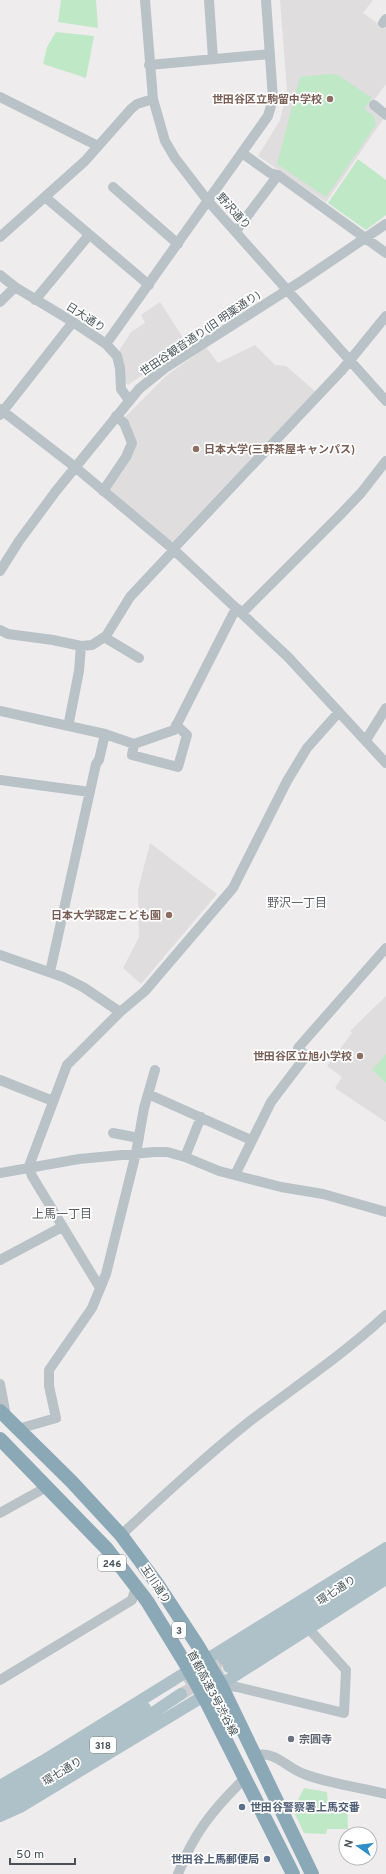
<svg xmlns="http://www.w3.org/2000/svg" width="386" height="1874" font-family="Overpass,'Noto Sans JP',sans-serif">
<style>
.education{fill:#dfddde}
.green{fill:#bfe8c7}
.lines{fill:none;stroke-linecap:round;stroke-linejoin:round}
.major-tunnel{stroke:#cdcdcf;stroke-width:12;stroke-dasharray:12 6;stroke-linecap:butt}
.minor{stroke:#b9c3c7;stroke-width:10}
.major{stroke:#afc1c8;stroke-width:12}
.highway{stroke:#8aa8b5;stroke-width:14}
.education-dot{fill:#8d6e63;stroke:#fff;stroke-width:1.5}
.worship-dot{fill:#6b7280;stroke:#fff;stroke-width:1.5}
.service-dot{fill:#5c6f8a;stroke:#fff;stroke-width:1.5}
.labels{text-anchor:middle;stroke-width:3.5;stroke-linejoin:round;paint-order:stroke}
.shield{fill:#fff;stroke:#7e8789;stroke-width:1}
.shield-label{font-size:10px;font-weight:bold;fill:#475357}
.education-label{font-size:11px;font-weight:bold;fill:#785e54;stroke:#fff;text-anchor:end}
.street-label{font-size:11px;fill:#475357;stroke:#fff}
.worship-label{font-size:11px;font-weight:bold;fill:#5b616d;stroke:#fff;text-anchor:start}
.service-label{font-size:11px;font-weight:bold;fill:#4e5e75;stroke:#fff;text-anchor:start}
.neighbourhood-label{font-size:12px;fill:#5a5e60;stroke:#fff}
</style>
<rect width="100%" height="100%" fill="#efeced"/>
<path class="education" d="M280 0H373L363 13 386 29V84L369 107 384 118 326 202 258 156 280 120 287 91Z
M160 302 187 344 128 385 124 381V368L119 351 131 332 145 323 141 315Z
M255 345 275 365 286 366 316 392 172 542 108 489 134 441 123 419 166 376 206 347 218 363Z
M150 843 217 894 141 984 123 968 139 937 138 890Z
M386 996V1122L335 1088 342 1077 327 1066 352 1033 350 1031Z"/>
<path class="green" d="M61 0H96L98 28 58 22Z
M56 32 94 36 86 78 43 64 47 47Z
M330 74 338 75 372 98 364 109 374 116 376 125 326 197 277 164 300 77Z
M358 159 386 180V215L366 230 328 203Z
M386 1054V1083L372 1070Z
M304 1788 327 1792 328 1804H347L348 1829H327L326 1834 304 1833 293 1810Z"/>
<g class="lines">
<path class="major-tunnel" d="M185 1683 224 1659
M181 1694 229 1667"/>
<path class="minor" d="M145 0 153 99 165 141 175 158 208 201 386 401
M209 0 213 59
M383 23 386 19
M149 65 270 54
M0 97 98 146
M374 105 386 115
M242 153 270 173 278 175 386 253
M113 187 178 244
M45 197 149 285
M236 231 278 175
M0 237 85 161 131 109 137 104 153 99
M0 275 15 287 73 322 106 344 117 356 120 368 121 389 129 400
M35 300 89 235
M0 302 15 287
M106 344 268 116 273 99 266 0
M0 409 75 467 173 549 288 657 386 763
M0 415 73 322
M103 491 126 457 132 443 124 423 116 416
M173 549 342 370 386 316
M0 571 19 541 56 491 139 389 165 368 303 280 386 224
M242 613 341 514 361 493 386 461
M0 630 8 634 53 640 81 646 92 645 106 636 130 597 174 550
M104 637 139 658
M0 711 105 734 134 744 174 730 233 614 238 609
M69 722 79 671 81 646
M366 740 386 708
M134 744 132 755 178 767 187 735 176 725
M0 780 90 792
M0 955 63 977 83 987 120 1012
M50 972 96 764 99 760 105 734
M0 1080 53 1101
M148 1094 251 1140
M113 1133 139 1138
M185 1157 201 1117
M0 1173 79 1159 154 1152H167L185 1157 219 1171 281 1187 323 1194 386 1212
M235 1175 271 1102 306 1056 298 1048 386 948
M0 1260 62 1227
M100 1288 32 1176 29 1166 67 1065 120 1012 145 991 233 888 287 781 307 748 339 712
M0 1384 6 1416
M18 1429 56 1418 49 1386V1370L92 1308 106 1274 136 1153 144 1108 155 1070
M0 1513 43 1489
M121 1535C163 1496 205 1457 250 1421 296 1386 344 1354 386 1315
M0 1680 132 1600 134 1593
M221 1685 237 1687 344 1713 346 1670 308 1628
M253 1756C275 1749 286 1768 304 1774 330 1784 359 1787 386 1794
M178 1874C193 1835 211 1812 240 1783"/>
<path class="major" d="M224 1659 336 1590 385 1557
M229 1667 386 1568
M0 1786 43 1761 386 1548
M0 1795 29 1780 145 1708
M0 1805C64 1776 122 1733 181 1694
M0 1816 20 1807 197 1700 386 1579"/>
<path class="highway" d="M0 1411 72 1482 121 1535 158 1585 198 1646 221 1685 312 1874
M0 1439 107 1549 147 1601 185 1663 206 1701 293 1874"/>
</g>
<g class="education-dot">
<circle cx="330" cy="99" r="4"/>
<circle cx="196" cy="449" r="4"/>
<circle cx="169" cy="915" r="4"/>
<circle cx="360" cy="1056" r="4"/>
</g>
<circle class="worship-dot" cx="291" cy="1739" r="4"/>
<g class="service-dot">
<circle cx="242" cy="1807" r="4"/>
<circle cx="267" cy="1859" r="4"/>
</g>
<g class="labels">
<g class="shield">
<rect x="98" y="1555" width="28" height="16" rx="3"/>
<rect x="172" y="1622" width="14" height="16" rx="3"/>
<rect x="90" y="1737" width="26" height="16" rx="3"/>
</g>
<g class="shield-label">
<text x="112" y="1567">246</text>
<text x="179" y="1634">3</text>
<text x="103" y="1749">318</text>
</g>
<g class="education-label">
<text x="322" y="103">世田谷区立駒留中学校</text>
<text x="204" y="453" text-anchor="start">日本大学(三軒茶屋キャンパス)</text>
<text x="161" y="919">日本大学認定こども園</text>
<text x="352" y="1060">世田谷区立旭小学校</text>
</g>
<g class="street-label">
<text transform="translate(234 211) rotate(48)" y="4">野沢通り</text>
<text transform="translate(86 317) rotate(33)" y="4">日大通り</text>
<text transform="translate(200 333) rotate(-34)" y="4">世田谷観音通り(旧 明薬通り)</text>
<text transform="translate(156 1584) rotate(56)" y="4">玉川通り</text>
<text transform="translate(336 1590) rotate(-33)" y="4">環七通り</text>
<text transform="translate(213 1693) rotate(62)" y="4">首都高速3号渋谷線</text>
<text transform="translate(62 1771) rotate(-31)" y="4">環七通り</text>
</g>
<g class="worship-label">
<text x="299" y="1743">宗圓寺</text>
</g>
<g class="service-label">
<text x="250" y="1811">世田谷警察署上馬交番</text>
<text x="259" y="1863" text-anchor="end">世田谷上馬郵便局</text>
</g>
<g class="neighbourhood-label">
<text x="297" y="907">野沢一丁目</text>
<text x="62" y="1218">上馬一丁目</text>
</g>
</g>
<g transform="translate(358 1846) rotate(284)"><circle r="19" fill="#ffffff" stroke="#b5babc"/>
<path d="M0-3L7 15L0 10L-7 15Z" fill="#2f8fc6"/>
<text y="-6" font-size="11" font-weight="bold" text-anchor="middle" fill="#475357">N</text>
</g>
<path d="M10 1858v6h65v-6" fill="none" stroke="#475357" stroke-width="2"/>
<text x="16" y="1858" font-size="12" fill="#475357" stroke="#ffffff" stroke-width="3" paint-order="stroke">50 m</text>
</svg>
